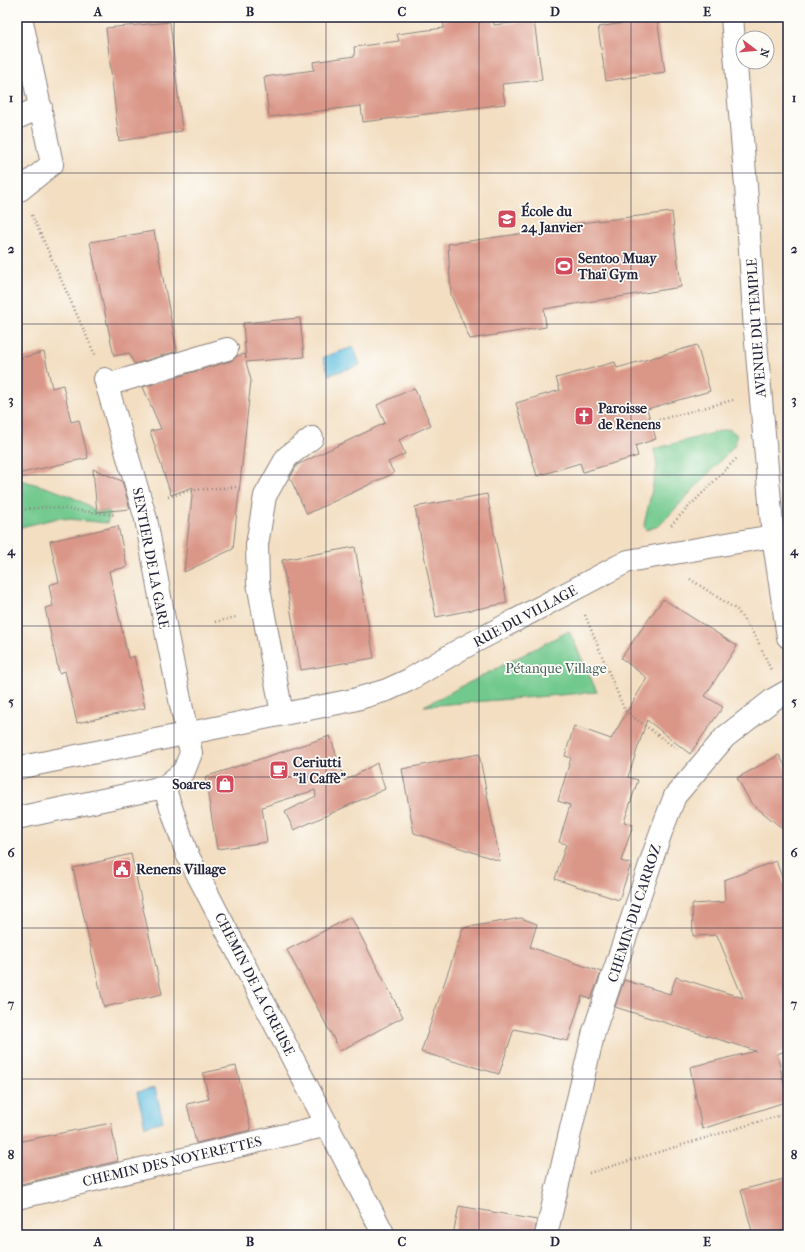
<svg xmlns="http://www.w3.org/2000/svg" width="805" height="1252" font-family="'IM FELL French Canon',serif">
<style>
.green{fill:#72c98e;stroke:#4a7664}
.water{fill:#63bfe1;stroke:#42708e}
.building{fill:#da9687}
.lines{fill:none;stroke-linecap:round;stroke-linejoin:round}
.minor-casing{stroke:#8a807e;stroke-width:24}
.path{stroke:#8a807e;stroke-width:2.5;stroke-dasharray:1 3;stroke-linecap:butt}
.minor{stroke:#fff;stroke-width:22}
.grid{fill:none;stroke:#22223b;stroke-width:1;stroke-opacity:0.55}
.labels{text-anchor:middle;stroke-width:3.5;stroke-linejoin:round;paint-order:stroke}
.poi-label{font-size:14px;font-weight:bold;fill:#22223b;stroke:#fdfcf7;text-anchor:start}
.street-label{font-size:14px;fill:#22223b;stroke:#fdfcf7}
.park-label{font-size:14px;fill:#3e5c58;stroke:#fdfcf7}
.neatline{fill:none;stroke:#22223b;stroke-width:1.5}
.grid-label{font-size:13px;text-anchor:middle;font-weight:bold;fill:#22223b}
</style>
<rect width="100%" height="100%" fill="#fdfcf7"/>
<filter id="ink" filterUnits="userSpaceOnUse"><feTurbulence type="fractalNoise" baseFrequency=".025" numOctaves="2"/><feDisplacementMap in="SourceGraphic" scale="8" xChannelSelector="R" yChannelSelector="G"/><feConvolveMatrix kernelMatrix="1 2 1 2 8 2 1 2 1" color-interpolation-filters="sRGB"/></filter>
<filter id="wash" filterUnits="userSpaceOnUse"><feTurbulence type="fractalNoise" baseFrequency=".012" numOctaves="4" result="noise"/><feDisplacementMap in="SourceGraphic" scale="16" xChannelSelector="R" yChannelSelector="G"/><feGaussianBlur stdDeviation="0.9" result="paint"/><feColorMatrix in="noise" values="0 0 0 0 0 0 0 0 0 0 0 0 0 0 0 0 0 1.4 0 .05"/><feComposite in="paint" operator="in"/></filter>
<g filter="url(#wash)">
<rect width="100%" height="100%" fill="#f3dec1"/>
<path class="green" d="M729 429 736 434 737 438 734 446 659 526 646 530 644 525 657 467 654 449 724 430Z
M17 479C42 486 77 495 97 512L108 511 110 515 107 523 58 518 17 528Z
M569 631 597 692 424 706Z"/>
<path class="water" d="M354 347 360 365 329 375 323 357Z
M155 1088 163 1121 145 1126 137 1092Z"/>
<g id="blocks">
<path class="building" d="M464 17H493L494 25 534 20 542 80 502 84 505 104 363 122 361 106 269 117 264 77 314 70 313 62 355 56 354 47 399 41 397 34 444 28 443 20Z
M657 18 665 72 606 81 598 27Z
M170 22 182 131 119 141 106 28Z
M672 212 681 287 544 309 546 327 470 339 451 295 448 244 547 230V227Z
M154 231 177 351 134 364 129 353 114 356 90 242Z
M300 318 304 357 246 362 251 380 233 549 184 572 193 487 171 495 150 431 161 429 143 387 231 361 237 356 245 354 246 359 243 323Z
M697 345 710 391 647 409 656 439 635 446 638 456 583 472 580 463 537 476 516 403 560 390 556 378 615 362 617 368Z
M44 352 52 388 63 385 71 422 79 420 88 458 17 474V359Z
M414 388 431 425 399 440 405 454 388 462 394 473 307 514 290 478 297 465 385 423 377 405Z
M93 469 122 481 130 509 97 512Z
M487 494 507 603 436 617 415 507Z
M118 526 127 567 109 571 128 658 134 656 145 708 77 723 65 671 59 673 45 608 53 606 49 585 59 582 50 541Z
M355 547 374 658 301 670 282 560Z
M663 599 737 646 705 696 723 707 690 754 647 720 628 777 638 780 624 822 633 825 621 861 631 864 619 900 555 879 566 844 559 842 570 805 558 801 571 758 565 756 574 726 611 739 647 678 621 658Z
M330 736 345 781 377 763 385 789 294 830 285 812 316 796 315 790 262 807 267 842 217 849 205 777Z
M479 754 500 861 414 833 402 769Z
M779 755 788 771V833L751 803 737 778Z
M131 854 162 994 104 1007 73 868Z
M776 861 788 894V1050L777 1054 788 1101 702 1129 690 1067 756 1051 615 1007 624 980 670 994 676 977 743 998 717 935 693 936 692 904 725 902 724 880Z
M351 917 403 1017 340 1051 287 950Z
M521 918 537 924 530 947 601 972 591 999 582 996 568 1041 514 1029 499 1074 421 1052 463 928Z
M236 1066 251 1130 196 1143 187 1104 209 1099 203 1073Z
M111 1123 118 1161 17 1185V1142Z
M788 1178V1229L763 1235H753L741 1190Z
M459 1206 537 1220 534 1235H453Z"/>
</g>
</g>
<g filter="url(#ink)">
<use href="#blocks" fill-opacity="0" stroke="#8a807e" stroke-width="1"/>
<g class="lines">
<defs>
<path id="minor" d="M732 17 746 186 755 331 773 536 788 637
M17 118 41 107
M20 190 52 164 21 17
M107 385 227 349
M282 714 258 583 257 545 265 496 287 457 312 438
M17 768 353 700 387 690 409 680 461 649 628 561 773 536
M164 787 187 854 384 1235
M17 818 164 787 184 771 191 753 167 636 146 519 105 379
M17 1198 328 1125
M546 1235 594 1031 661 832 675 796 725 737 774 699 788 691"/>
</defs>
<use href="#minor" class="minor-casing"/>
<path class="path" d="M32 215 95 355
M651 422 733 400
M168 497 192 490 236 487 240 488
M17 510 48 507 116 515
M671 525 738 457
M690 579 737 610 757 639 760 646
M585 615 625 711 677 749
M215 622 236 617
M762 650 771 670
M589 1173 788 1113"/>
<use href="#minor" class="minor"/>
</g>
</g>
<path class="grid" d="M174 17V1235M326 17V1235M479 17V1235M631 17V1235M17 173H788M17 324H788M17 475H788M17 626H788M17 777H788M17 928H788M17 1079H788"/>
<defs>
<symbol id="school-square" viewBox="-11 -11 22 22"><rect x="-9" y="-9" width="18" height="18" rx="4" fill="#d1495b" stroke="#fdfcf7"/><path d="M0-5L7-2L0 1L-7-2ZM-4 1L0 2.5L4 1V4Q0 6-4 4Z" fill="#fff"/></symbol>
<symbol id="stadium-square" viewBox="-11 -11 22 22"><rect x="-9" y="-9" width="18" height="18" rx="4" fill="#d1495b" stroke="#fdfcf7"/><path d="M0-5a6.5 5 0 1 0 0 10a6.5 5 0 1 0 0-10ZM-3.5-1.8h7v3.6h-7Z" fill="#fff"/></symbol>
<symbol id="church-square" viewBox="-11 -11 22 22"><rect x="-9" y="-9" width="18" height="18" rx="4" fill="#d1495b" stroke="#fdfcf7"/><path d="M-1.2-6h2.4v3.5h3.3v2.4h-3.3V6h-2.4V-.1h-3.3v-2.4h3.3Z" fill="#fff"/></symbol>
<symbol id="cafe-square" viewBox="-11 -11 22 22"><rect x="-9" y="-9" width="18" height="18" rx="4" fill="#d1495b" stroke="#fdfcf7"/><path d="M-5.5-4.5H6V0H3Q3 3.5 0 3.5H-2.5Q-5.5 3.5-5.5 0ZM3-3.2v2h1.7v-2ZM-6 4.5H4V6H-6Z" fill="#fff"/></symbol>
<symbol id="shop-square" viewBox="-11 -11 22 22"><rect x="-9" y="-9" width="18" height="18" rx="4" fill="#d1495b" stroke="#fdfcf7"/><path d="M-5-2.5h2.3a2.7 3.5 0 0 1 5.4 0H5L5.5 6h-11ZM-1.5-2.5h3a1.5 2.3 0 0 0-3 0Z" fill="#fff"/></symbol>
<symbol id="civic-square" viewBox="-11 -11 22 22"><rect x="-9" y="-9" width="18" height="18" rx="4" fill="#d1495b" stroke="#fdfcf7"/><path d="M-.6-6.5H3V-4.5H.6V-3L4-1V1h2V6H-6V1h2V-1L-.6-3ZM-1.2 2.5V6h2.4V2.5Z" fill="#fff"/></symbol>
</defs>
<g fill-rule="evenodd">
<use href="#school-square" x="496" y="208" width="22" height="22"/>
<use href="#stadium-square" x="553" y="255" width="22" height="22"/>
<use href="#church-square" x="573" y="405" width="22" height="22"/>
<use href="#cafe-square" x="268" y="759" width="22" height="22"/>
<use href="#shop-square" x="214" y="773" width="22" height="22"/>
<use href="#civic-square" x="111" y="858" width="22" height="22"/>
</g>
<g class="labels">
<g class="poi-label">
<text x="521" y="216">École du<tspan x="521" dy="16">24 Janvier</tspan></text>
<text x="578" y="263">Sentoo Muay<tspan x="578" dy="16">Thaï Gym</tspan></text>
<text x="598" y="413">Paroisse<tspan x="598" dy="16">de Renens</tspan></text>
<text x="293" y="767">Ceriutti<tspan x="293" dy="16">"il Caffè"</tspan></text>
<text x="211" y="789" text-anchor="end">Soares</text>
<text x="136" y="874">Renens Village</text>
</g>
<g class="street-label">
<text transform="translate(756 328) rotate(-94)" y="5">AVENUE DU TEMPLE</text>
<text transform="translate(151 558) rotate(79)" y="5">SENTIER DE LA GARE</text>
<text transform="translate(525 616) rotate(-28)" y="5">RUE DU VILLAGE</text>
<text transform="translate(634 913) rotate(-72)" y="5">CHEMIN DU CARROZ</text>
<text transform="translate(255 984) rotate(63)" y="5">CHEMIN DE LA CREUSE</text>
<text transform="translate(172 1161) rotate(-13)" y="5">CHEMIN DES NOYERETTES</text>
</g>
<g class="park-label">
<text x="556" y="673">Pétanque Village</text>
</g>
</g>
<rect width="805" height="1252" fill="none" stroke="#fdfcf7" stroke-width="44"/>
<g transform="translate(755 50) rotate(106)"><circle r="19" fill="#fdfcf7" stroke="#a5a5ac"/>
<path d="M0-3L7 15L0 10L-7 15Z" fill="#d1495b"/>
<text y="-6" font-size="11" font-weight="bold" text-anchor="middle" fill="#22223b">N</text>
</g>
<rect x="22" y="22" width="761" height="1208" class="neatline"/>
<g class="grid-label">
<text x="98" y="16">A</text>
<text x="250" y="16">B</text>
<text x="402" y="16">C</text>
<text x="555" y="16">D</text>
<text x="707" y="16">E</text>
<text x="11" y="102">1</text>
<text x="794" y="102">1</text>
<text x="11" y="253">2</text>
<text x="794" y="253">2</text>
<text x="11" y="404">3</text>
<text x="794" y="404">3</text>
<text x="11" y="555">4</text>
<text x="794" y="555">4</text>
<text x="11" y="706">5</text>
<text x="794" y="706">5</text>
<text x="11" y="857">6</text>
<text x="794" y="857">6</text>
<text x="11" y="1008">7</text>
<text x="794" y="1008">7</text>
<text x="11" y="1159">8</text>
<text x="794" y="1159">8</text>
<text x="98" y="1246">A</text>
<text x="250" y="1246">B</text>
<text x="402" y="1246">C</text>
<text x="555" y="1246">D</text>
<text x="707" y="1246">E</text>
</g>
</svg>
